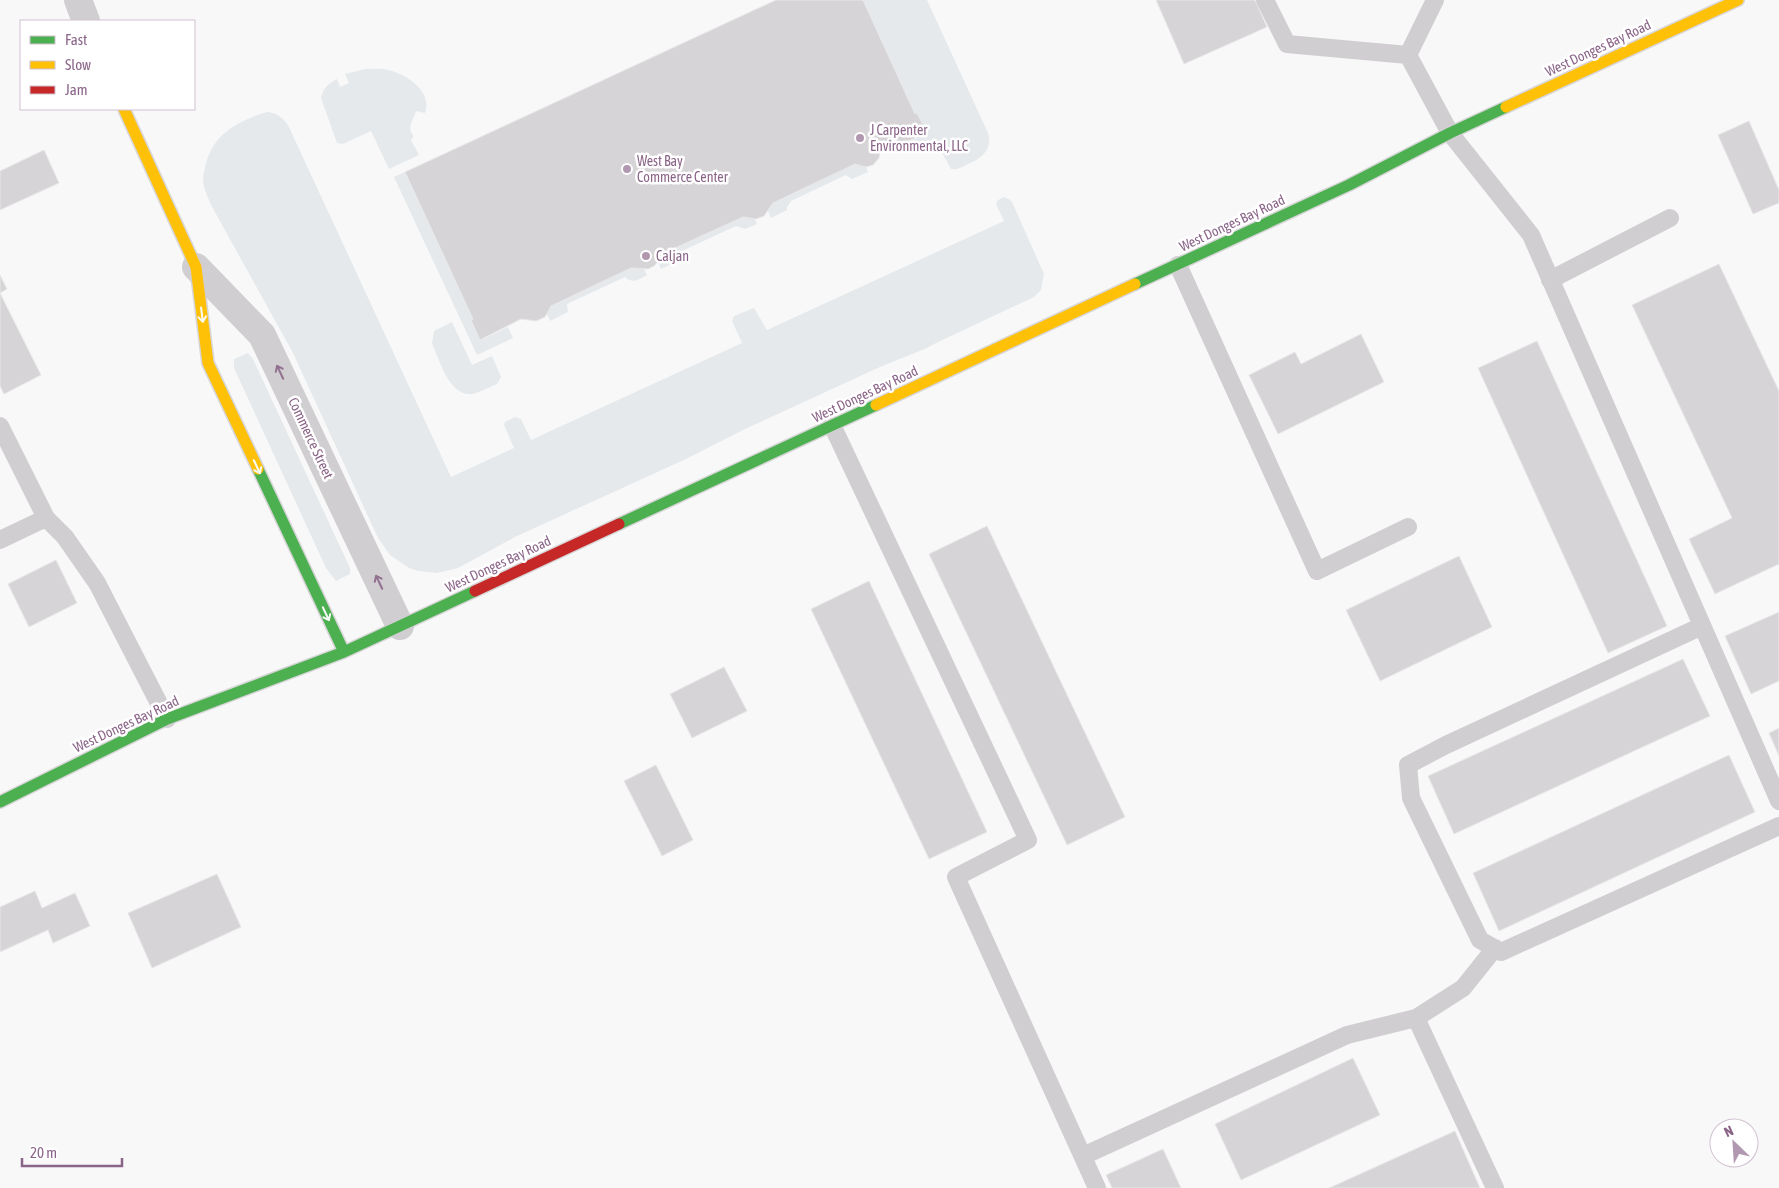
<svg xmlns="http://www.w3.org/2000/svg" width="1779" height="1188" font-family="'Asap Condensed',sans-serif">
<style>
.green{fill:#e5e9eb}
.building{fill:#d7d4d7;stroke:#e8e8e8}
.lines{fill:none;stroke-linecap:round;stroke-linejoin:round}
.fast-casing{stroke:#d7d5d7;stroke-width:14}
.slow-casing{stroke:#d7d5d7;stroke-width:14}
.jam-casing{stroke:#d7d5d7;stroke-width:14}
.lane{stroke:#d1ced1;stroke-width:18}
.street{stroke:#d1ced1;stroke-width:28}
.fast{stroke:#4caf50;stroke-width:11}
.slow{stroke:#ffc107;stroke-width:11}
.jam{stroke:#c62828;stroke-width:11}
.oneway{stroke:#f6fbf6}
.oneway2{stroke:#927090}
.poi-dot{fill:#b198b0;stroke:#fff;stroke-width:2}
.labels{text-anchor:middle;stroke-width:5;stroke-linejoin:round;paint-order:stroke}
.street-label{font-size:14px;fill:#8b6589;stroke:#fff}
.poi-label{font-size:14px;fill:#8b6589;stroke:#fff;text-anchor:start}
</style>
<rect width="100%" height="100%" fill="#f8f8f8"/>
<path class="green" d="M863 0H927L988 133C993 151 980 159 966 165 960 168 957 170 951 169L935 140 908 153 901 151 897 145 900 144 901 145 927 133 917 113 915 114Z
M365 69C372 69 381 68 388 70 406 74 433 91 425 113L416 111C413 120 406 129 414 136L411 140 419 155 389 169 371 131 343 144 337 143 321 98C323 88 328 84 337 79L340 87 349 83 345 74Z
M267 112C277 113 282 117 288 125L451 477 514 448 504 425 505 422 515 417 521 419 531 440 742 343 732 321 734 316 754 308 767 330 1004 221 996 204 997 201 1003 197 1009 199 1012 202 1044 274 1041 290 1034 297 936 343 927 348 880 367 743 430 686 459 517 536 458 568 437 573 418 571 409 568 390 555 378 538 293 353 211 205C208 197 203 188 203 179 203 176 204 172 205 168 211 135 237 121 267 112Z
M855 164 866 167 868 172 852 179 846 175 791 201 787 207V210L771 218 768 211 773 203Z
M405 172 473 319 471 320 481 340 508 327 513 338 477 355 394 177Z
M743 217 755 219 757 224 745 229 736 226 682 251 677 258 678 261 661 269 658 262 662 254Z
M631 268 644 269 647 275C638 280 633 284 625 277L567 304 568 312 550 321 547 314 551 306Z
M452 322 472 365 492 356 501 377 497 384C489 387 479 393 471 394 449 396 439 359 432 343L434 331Z
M248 353 253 359 350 568V574L336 581 326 568 234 368V359Z"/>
<path class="building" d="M776 0H863L915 114 917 113 927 133 880 153 879 158 873 165 866 167 855 164 773 203 764 216 756 219 743 217 662 254 659 261 654 266 648 269 631 268 551 306 545 317 536 321 521 319 480 340 471 320 473 319 405 172Z
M1156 0H1255L1267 27 1184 64Z
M1749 121 1779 190V203L1753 214 1718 135Z
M44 150 59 183 0 210V171Z
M1719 264 1779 391V564L1715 594 1689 539 1732 518 1632 305Z
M0 275 7 289 0 293Z
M0 293 41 375 4 394 0 386Z
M1361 334 1384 382 1278 434 1249 375 1295 352 1301 364Z
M1537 341 1667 626 1608 653 1478 368Z
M987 526 1125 817 1067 845 929 554Z
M1459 556 1492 627 1380 681 1346 610Z
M56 560 77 603 29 627 8 584Z
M869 581 987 832 929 859 811 609Z
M1779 612V681L1751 694 1725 636Z
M1683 659 1710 716 1454 834 1428 776Z
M724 667 747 711 692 738 670 694Z
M1779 728V756L1769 733Z
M1729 755 1755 812 1499 931 1473 873Z
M656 765 693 840 662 856 624 781Z
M217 874 241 927 152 968 128 913Z
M35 891 42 908 75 893 90 926 53 943 48 930 0 952V907Z
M1353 1058 1380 1115 1241 1180 1215 1124Z
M1455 1131 1480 1188H1329Z
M1163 1149 1181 1188H1112L1106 1175Z"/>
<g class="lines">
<defs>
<path id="fast" d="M1135 284 1349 185 1450 133 1506 107
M258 469 344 652
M619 524 876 405
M0 802 167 719 344 652 475 591"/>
<path id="slow" d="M1506 107 1738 0
M124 109 196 267 208 363 258 469
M876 405 1135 284"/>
<path id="jam" d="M475 591 619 524"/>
</defs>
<use href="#fast" class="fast-casing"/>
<use href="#slow" class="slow-casing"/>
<use href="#jam" class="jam-casing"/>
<path class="lane" d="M1265 0 1287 44 1408 55
M1408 55 1450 133 1531 235 1779 801
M1408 55 1435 0
M1178 265 1317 571 1408 527
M1550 280 1670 218
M832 425 1028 840 956 877 1097 1188
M0 426 46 518 65 537 97 583 167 719
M0 540 46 518
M1702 626 1446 745 1408 765 1411 798 1480 940 1501 952 1779 826
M1083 1156 1347 1035 1416 1018
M1495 1188 1416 1018 1463 988 1495 948"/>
<path class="street" d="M78 0 86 21
M196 267 262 335 400 626"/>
<use href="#fast" class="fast"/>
<use href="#slow" class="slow"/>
<use href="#jam" class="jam"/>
</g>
<defs><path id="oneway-shaft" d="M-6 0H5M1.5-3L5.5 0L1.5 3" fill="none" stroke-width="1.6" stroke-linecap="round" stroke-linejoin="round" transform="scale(1.25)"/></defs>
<g class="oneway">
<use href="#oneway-shaft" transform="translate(202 315) rotate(83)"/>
<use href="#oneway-shaft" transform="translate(257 467) rotate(65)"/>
<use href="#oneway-shaft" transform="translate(326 614) rotate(65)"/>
</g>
<g class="oneway2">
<use href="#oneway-shaft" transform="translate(280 372) rotate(-115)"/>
<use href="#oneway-shaft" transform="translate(379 582) rotate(-115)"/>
</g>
<g class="poi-dot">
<circle cx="860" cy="138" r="5"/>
<circle cx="627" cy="169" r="5"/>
<circle cx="646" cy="256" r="5"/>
</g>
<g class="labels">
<g class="street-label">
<text transform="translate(1598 48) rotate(-25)" y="5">West Donges Bay Road</text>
<text transform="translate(1232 223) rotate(-25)" y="5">West Donges Bay Road</text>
<text transform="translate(865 394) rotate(-25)" y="5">West Donges Bay Road</text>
<text transform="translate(311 438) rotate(65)" y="5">Commerce Street</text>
<text transform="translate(498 564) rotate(-25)" y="5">West Donges Bay Road</text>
<text transform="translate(126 724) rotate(-25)" y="5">West Donges Bay Road</text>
</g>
<g class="poi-label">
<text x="870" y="135">J Carpenter<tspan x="870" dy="16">Environmental, LLC</tspan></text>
<text x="637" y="166">West Bay<tspan x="637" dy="16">Commerce Center</tspan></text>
<text x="656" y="261">Caljan</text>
</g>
</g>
<rect x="20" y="20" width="175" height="90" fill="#ffffff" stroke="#d1c1d0"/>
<rect x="30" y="36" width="25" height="8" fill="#4caf50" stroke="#d1c1d0"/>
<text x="65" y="45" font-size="15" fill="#8b6589">Fast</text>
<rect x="30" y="61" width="25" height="8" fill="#ffc107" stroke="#d1c1d0"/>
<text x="65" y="70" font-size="15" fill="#8b6589">Slow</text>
<rect x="30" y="86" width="25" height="8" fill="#c62828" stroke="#d1c1d0"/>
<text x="65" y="95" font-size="15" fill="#8b6589">Jam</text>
<g transform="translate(1734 1143) rotate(335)"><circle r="24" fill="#ffffff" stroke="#d1c1d0"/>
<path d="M0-4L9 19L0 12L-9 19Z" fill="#b198b0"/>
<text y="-8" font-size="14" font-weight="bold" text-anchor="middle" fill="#8b6589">N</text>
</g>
<path d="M22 1158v8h100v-8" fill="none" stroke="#8b6589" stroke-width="2.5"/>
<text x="30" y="1158" font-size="15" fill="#8b6589" stroke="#ffffff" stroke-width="4" paint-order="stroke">20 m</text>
</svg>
